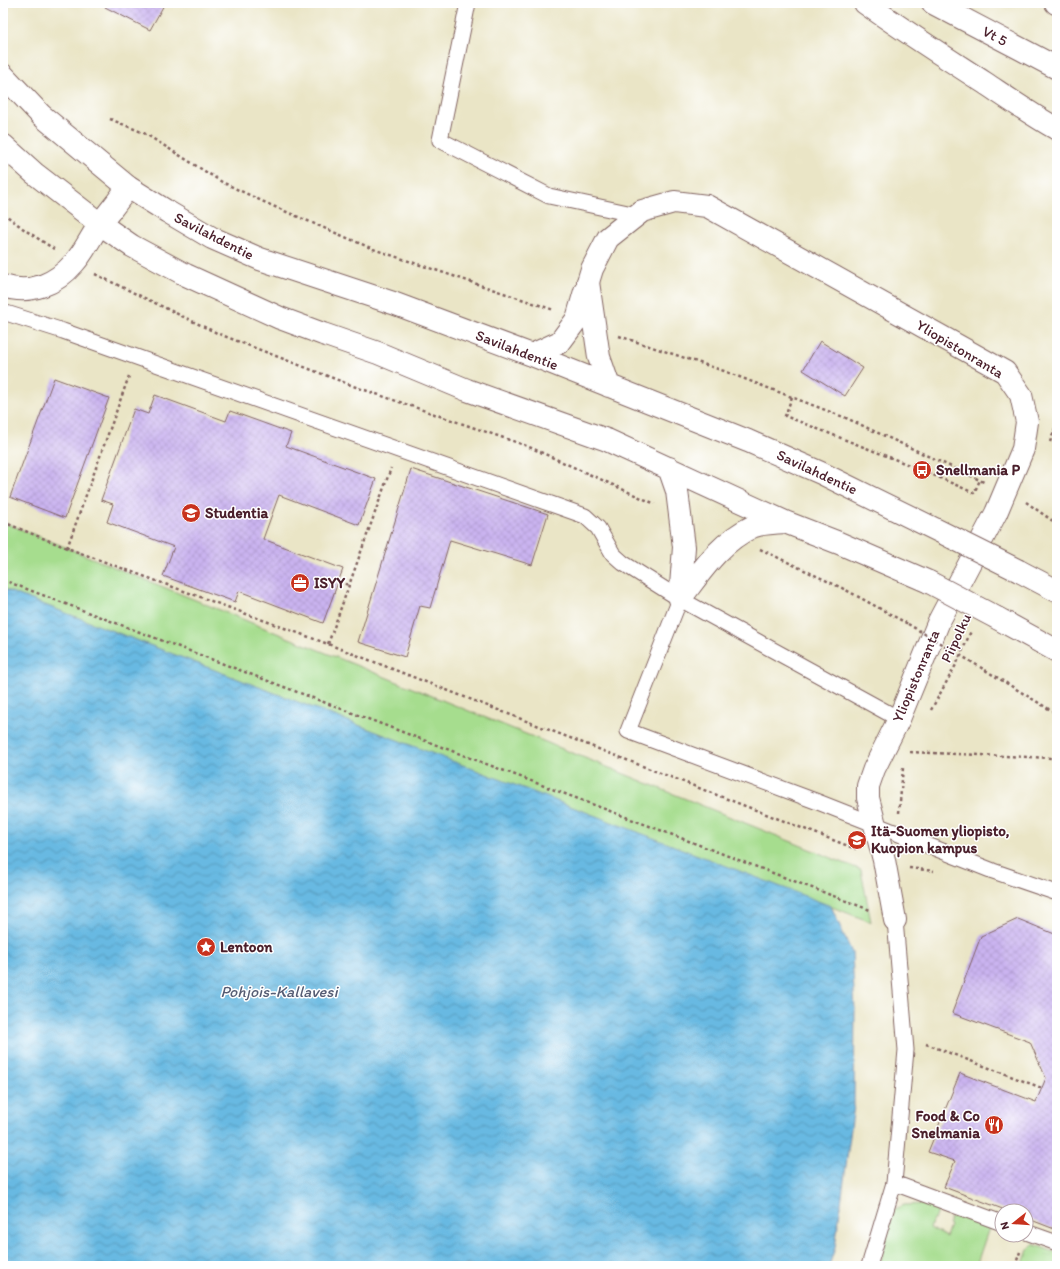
<svg xmlns="http://www.w3.org/2000/svg" width="1060" height="1269" font-family="Itim,sans-serif">
<style>
.grass{fill:url(#grass-tufts);stroke:#787e5c}
.park{fill:#a6dd8e;stroke:#787e5c}
.water{fill:url(#water-waves);stroke:#586c86}
.building{fill:url(#building-cross-hatch)}
.lines{fill:none;stroke-linecap:round;stroke-linejoin:round}
.lane-casing{stroke:#826461;stroke-width:17}
.street-casing{stroke:#826461;stroke-width:24}
.primary-casing{stroke:#826461;stroke-width:24}
.highway-casing{stroke:#826461;stroke-width:24}
.path{stroke:#826461;stroke-width:2.5;stroke-dasharray:3 3;stroke-linecap:butt}
.lane{stroke:#fff;stroke-width:15}
.street{stroke:#fff;stroke-width:22}
.primary{stroke:#fff;stroke-width:22}
.highway{stroke:#fff;stroke-width:22}
.primary-bridge-casing{stroke:#826461;stroke-width:24;stroke-linecap:butt}
.path-bridge{stroke:#826461;stroke-width:2.5;stroke-dasharray:3 3;stroke-linecap:butt}
.primary-bridge{stroke:#fff;stroke-width:22}
.labels{text-anchor:middle;stroke-width:3;stroke-linejoin:round;paint-order:stroke}
.street-label{font-size:15px;fill:#4a1f2b;stroke:#fff}
.poi-label{font-size:15px;font-weight:bold;fill:#4a1f2b;stroke:#fff;text-anchor:start}
.water-label{font-size:16px;font-style:italic;fill:#565d74;stroke:#fff}
</style>
<defs>
<pattern id="grass-tufts" width="24" height="20" patternUnits="userSpaceOnUse"><rect width="24" height="20" fill="#a6dd8e"/><path d="M3 7l-1-3M5 7V3M7 7l1-3M15 17l-1-3M17 17v-4M19 17l1-3" fill="none" stroke="#90bd7b"/></pattern>
<pattern id="water-waves" width="16" height="10" patternUnits="userSpaceOnUse"><rect width="16" height="10" fill="#67b9e2"/><path d="M0 5q4-4 8 0t8 0" fill="none" stroke="#5796b7"/></pattern>
<pattern id="building-cross-hatch" width="8" height="8" patternUnits="userSpaceOnUse"><rect width="8" height="8" fill="#cab4f0"/><path d="M0 0l8 8M0 8l8-8" fill="none" stroke="#af9ace"/></pattern>
</defs>
<rect width="100%" height="100%" fill="#fff"/>
<filter id="ink" filterUnits="userSpaceOnUse"><feTurbulence type="fractalNoise" baseFrequency=".025" numOctaves="2"/><feDisplacementMap in="SourceGraphic" scale="8" xChannelSelector="R" yChannelSelector="G"/><feConvolveMatrix kernelMatrix="1 2 1 2 8 2 1 2 1" color-interpolation-filters="sRGB"/></filter>
<filter id="wash" filterUnits="userSpaceOnUse"><feTurbulence type="fractalNoise" baseFrequency=".012" numOctaves="4" result="noise"/><feDisplacementMap in="SourceGraphic" scale="16" xChannelSelector="R" yChannelSelector="G"/><feGaussianBlur stdDeviation="0.9" result="paint"/><feColorMatrix in="noise" values="0 0 0 0 0 0 0 0 0 0 0 0 0 0 0 0 0 1.4 0 .05"/><feComposite in="paint" operator="in"/></filter>
<g filter="url(#wash)">
<rect width="100%" height="100%" fill="#eae5c6"/>
<path class="grass" d="M1033 1244 1057 1253V1266H1022L1028 1250Z"/>
<path class="park" d="M3 522 861 870 871 922 3 589Z
M925 1204 934 1206 938 1211 935 1220 933 1219 930 1228 946 1237 950 1225 948 1224 951 1218 960 1216 990 1225 976 1266H880L893 1210 904 1205Z"/>
<path class="water" d="M3 589 831 906 852 953 855 1011 854 1106 835 1248 829 1266H3Z"/>
<g id="blocks">
<path class="building" d="M107 3H165L150 30 105 7Z
M820 341 863 368 845 396 803 370Z
M54 378 109 398 65 518 10 497Z
M155 395 226 421 230 411 291 433 286 446 376 479 359 525 279 495 263 539 343 569 323 623 239 591 235 602 163 576 174 547 107 522 113 504 101 500 134 409 148 414Z
M411 469 548 514 532 565 450 540 430 608 420 606 405 657 358 642Z
M1018 919 1057 935V1230L1026 1218V1211H1008L944 1187 955 1161 928 1152 960 1073 1036 1102 1046 1078 1030 1042 952 1013 981 936Z"/>
</g>
</g>
<g filter="url(#ink)">
<use href="#blocks" fill-opacity="0" stroke="#826461" stroke-width="1"/>
<g class="lines">
<defs>
<path id="lane" d="M468 3 440 140 549 196 637 215
M3 312 63 331 585 516 598 528 613 554 623 563 680 599 899 719
M680 599 628 731 818 802 993 871 1057 893
M894 1183 1002 1223
M1026 1232 1057 1243
M869 1266 894 1183 906 1050 895 920"/>
<path id="street" d="M588 282 592 269 608 238 642 211 674 202 707 206 1005 372 1021 395 1027 422 1023 449 996 513 939 621 899 719 874 769 868 786V798L884 860 895 920
M3 286C31 295 56 284 74 263 85 251 91 236 100 224 109 212 119 200 128 187"/>
<path id="primary" d="M3 75 41 115 128 187 168 212 212 238 260 259 393 303 532 355 748 441 821 473 953 538
M3 145 34 173 100 224 132 246 186 275 280 318 323 334 378 353 467 390 607 440 785 522 839 543 929 582
M588 282 599 357 609 386
M532 355 560 342 577 319 585 291
M669 468 677 491 684 547 680 599
M1019 571 1057 591
M680 599C701 572 720 542 752 527 760 523 776 523 785 522
M997 618 1057 651"/>
<path id="highway" d="M865 3C904 31 945 57 985 83 1009 99 1032 115 1057 129
M933 3 1057 68
M1056 3H1057"/>
</defs>
<use href="#lane" class="lane-casing"/>
<use href="#street" class="street-casing"/>
<use href="#primary" class="primary-casing"/>
<use href="#highway" class="highway-casing"/>
<path class="path" d="M110 119 144 133 222 182 266 203 373 249 554 310
M3 213 25 230 54 249
M95 274 219 334 356 387 527 446 655 504
M619 336 724 371 846 418 984 482
M792 397 785 416 922 470 974 493 980 480
M1050 442 1057 423
M1026 502 1057 524
M3 522 67 548 328 644 856 849
M67 548 129 376
M760 549 846 590 908 624
M3 580 870 910
M339 582 349 585
M328 644 391 468
M980 667 1057 714
M931 710 957 663 971 631
M910 752 1051 758 1057 756
M899 813 903 768
M909 868 934 871
M926 1044 1042 1088
M1015 1266 1020 1252"/>
<use href="#lane" class="lane"/>
<use href="#street" class="street"/>
<use href="#primary" class="primary"/>
<use href="#highway" class="highway"/>
<defs>
<path id="primary-bridge" d="M953 538 1019 571
M929 582 997 618"/>
</defs>
<use href="#primary-bridge" class="primary-bridge-casing"/>
<path class="path-bridge" d="M908 624 980 667"/>
<use href="#primary-bridge" class="primary-bridge"/>
</g>
</g>
<defs>
<symbol id="bus-disc" viewBox="-11 -11 22 22"><circle r="9.5" fill="#c8321e" stroke="#fff"/><path d="M-5-6H5V4H4V6H2V4H-2V6H-4V4H-5ZM-3.5-4V0h7V-4ZM-3.5 1.2v1.5H-2V1.2ZM2 1.2v1.5H3.5V1.2Z" fill="#fff"/></symbol>
<symbol id="university-disc" viewBox="-11 -11 22 22"><circle r="9.5" fill="#c8321e" stroke="#fff"/><path d="M0-5L7-2L0 1L-7-2ZM-4 1L0 2.5L4 1V4Q0 6-4 4Z" fill="#fff"/></symbol>
<symbol id="office-disc" viewBox="-11 -11 22 22"><circle r="9.5" fill="#c8321e" stroke="#fff"/><path d="M-6-3h4V-5.5h4V-3h4V5H-6ZM-1-4.5V-3h2v-1.5ZM-6 0V1H6V0Z" fill="#fff"/></symbol>
<symbol id="sight-disc" viewBox="-11 -11 22 22"><circle r="9.5" fill="#c8321e" stroke="#fff"/><path d="M0-6L1.8-2.2L6-1.7L2.9 1.2L3.7 5.4L0 3.3L-3.7 5.4L-2.9 1.2L-6-1.7L-1.8-2.2Z" fill="#fff"/></symbol>
<symbol id="restaurant-disc" viewBox="-11 -11 22 22"><circle r="9.5" fill="#c8321e" stroke="#fff"/><path d="M-5-6h1v4h1v-4h1v4h1v-4h1v5L-1.5 .5V6h-2V.5L-5-1ZM5-6V6H3V1.5H1.5Q1.5-4 5-6Z" fill="#fff"/></symbol>
</defs>
<g fill-rule="evenodd">
<use href="#bus-disc" x="911" y="459" width="22" height="22"/>
<use href="#university-disc" x="180" y="502" width="22" height="22"/>
<use href="#office-disc" x="289" y="572" width="22" height="22"/>
<use href="#university-disc" x="846" y="829" width="22" height="22"/>
<use href="#sight-disc" x="195" y="936" width="22" height="22"/>
<use href="#restaurant-disc" x="983" y="1114" width="22" height="22"/>
</g>
<g class="labels">
<g class="street-label">
<text transform="translate(995 36) rotate(28)" y="5">Vt 5</text>
<text transform="translate(214 236) rotate(27)" y="5">Savilahdentie</text>
<text transform="translate(960 349) rotate(31)" y="5">Yliopistonranta</text>
<text transform="translate(517 350) rotate(21)" y="5">Savilahdentie</text>
<text transform="translate(817 472) rotate(25)" y="5">Savilahdentie</text>
<text transform="translate(956 638) rotate(-65)" y="5">Piipolku</text>
<text transform="translate(916 676) rotate(-67)" y="5">Yliopistonranta</text>
</g>
<g class="poi-label">
<text x="936" y="475">Snellmania P</text>
<text x="205" y="518">Studentia</text>
<text x="314" y="588">ISYY</text>
<text x="871" y="836">Itä-Suomen yliopisto,<tspan x="871" dy="17">Kuopion kampus</tspan></text>
<text x="220" y="952">Lentoon</text>
<text x="980" y="1121" text-anchor="end">Food &amp; Co<tspan x="980" dy="17">Snelmania</tspan></text>
</g>
<g class="water-label">
<text x="279" y="997">Pohjois-Kallavesi</text>
</g>
</g>
<rect width="1060" height="1269" fill="none" stroke="#fff" stroke-width="16"/>
<g transform="translate(1014 1223) rotate(253)"><circle r="19" fill="#ffffff" stroke="#b7a5aa"/>
<path d="M0-3L7 15L0 10L-7 15Z" fill="#c8321e"/>
<text y="-6" font-size="11" font-weight="bold" text-anchor="middle" fill="#4a1f2b">N</text>
</g>
</svg>
